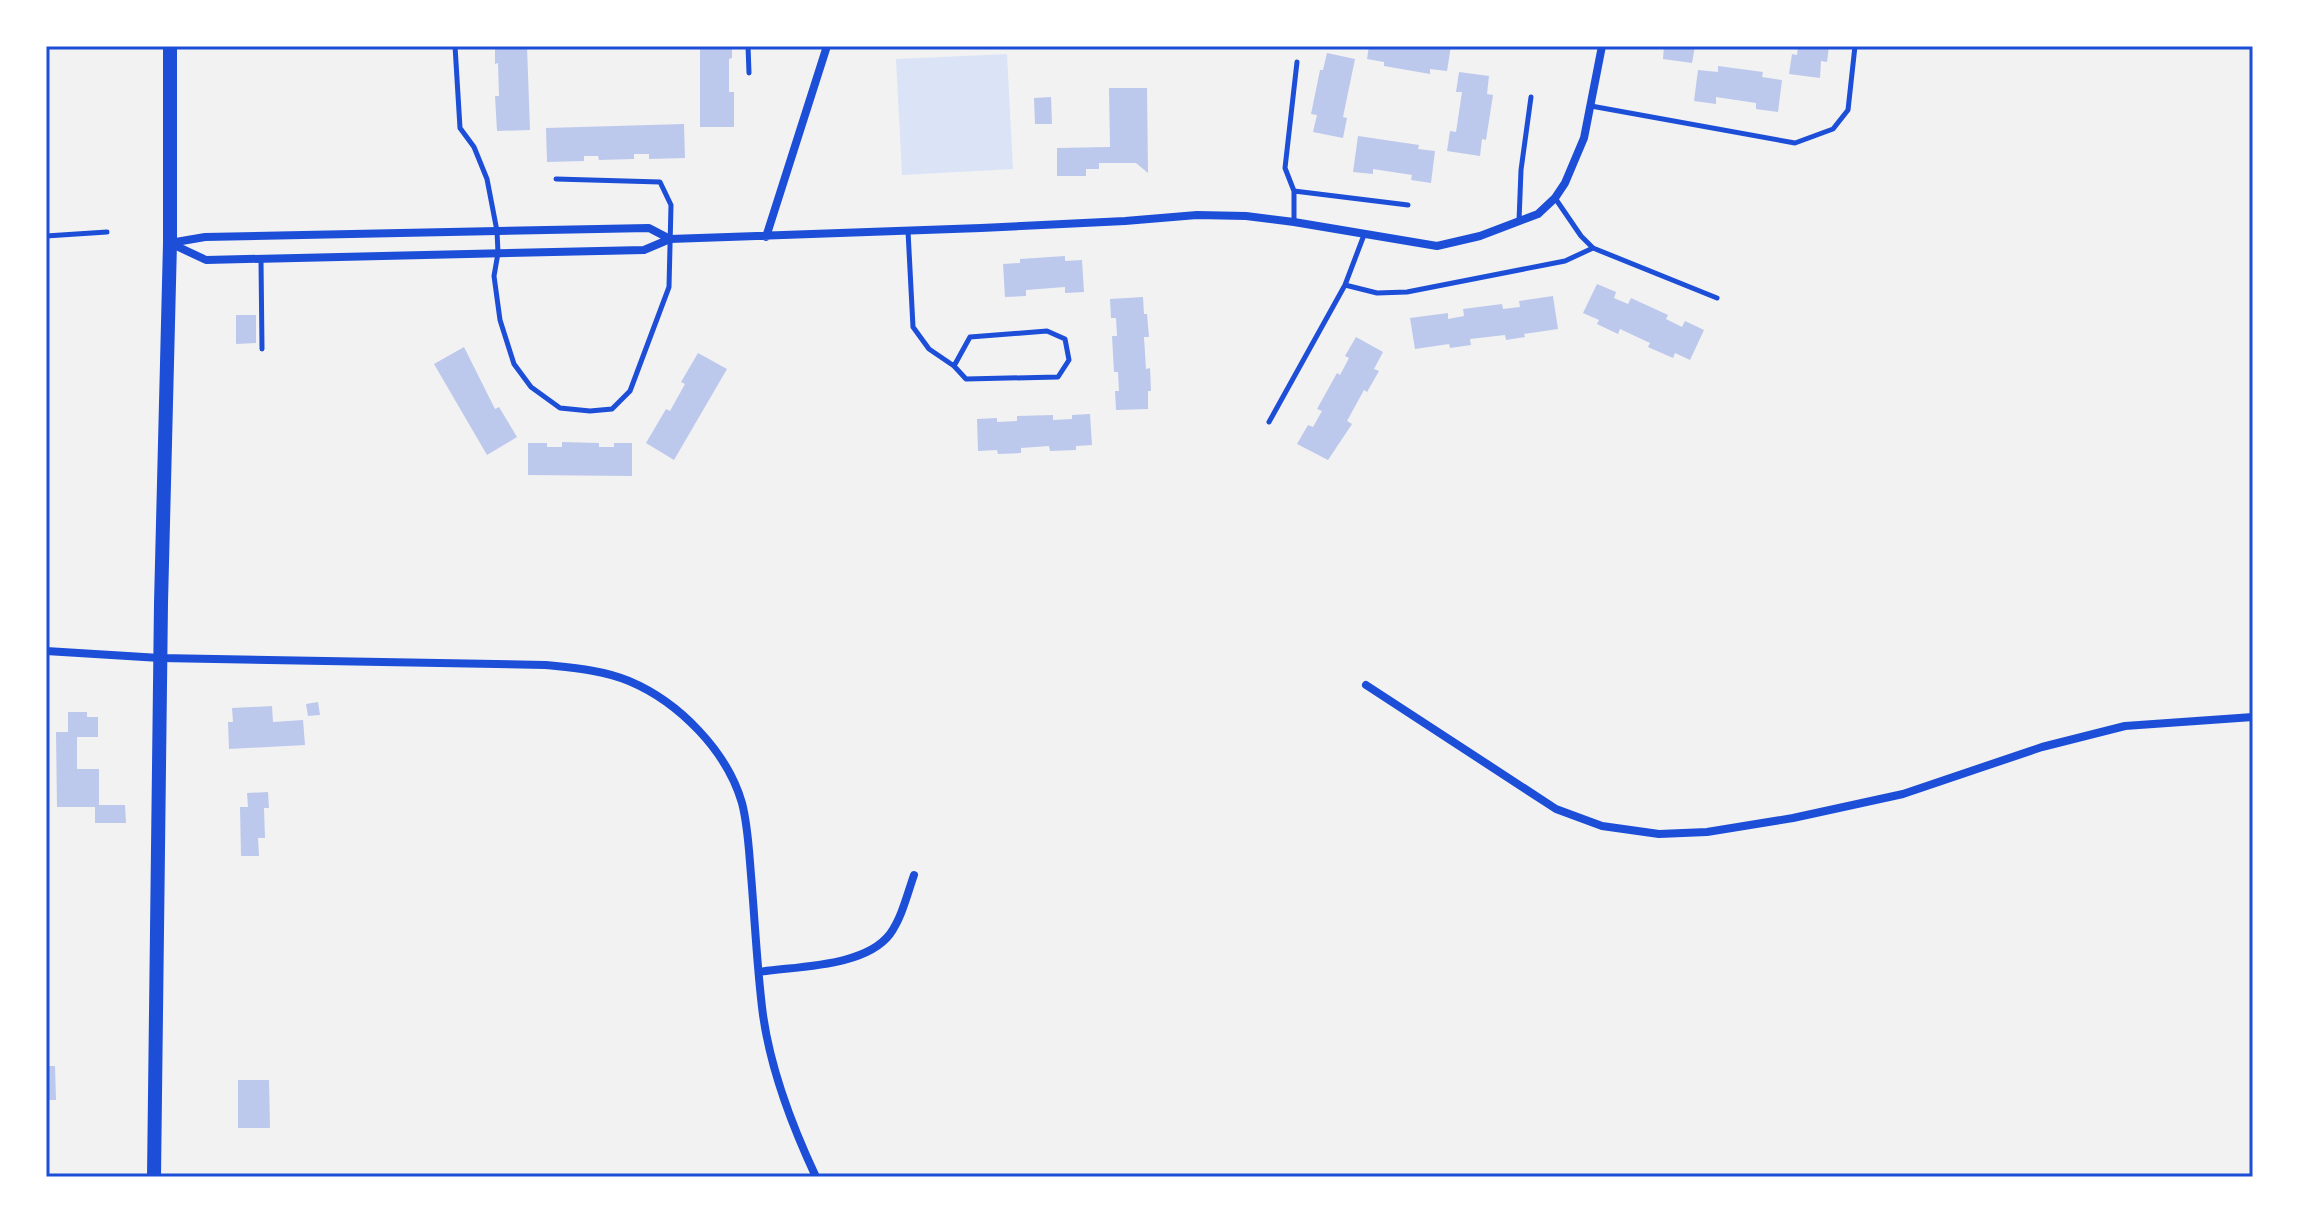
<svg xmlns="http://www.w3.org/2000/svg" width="2299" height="1223" font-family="Literata,serif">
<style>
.green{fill:#dbe4f7}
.building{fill:#bdc9ec}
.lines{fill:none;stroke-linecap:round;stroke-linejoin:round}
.service{stroke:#1d4ed8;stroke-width:5}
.minor{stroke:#1d4ed8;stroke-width:8}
.secondary{stroke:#1d4ed8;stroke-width:14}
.neatline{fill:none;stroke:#1d4ed8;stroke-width:3}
</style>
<rect width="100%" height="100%" fill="#f2f2f2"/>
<path class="green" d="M1007 54 1013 169 902 175 896 59Z"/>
<path class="building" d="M495 46H527L530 130 497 131 495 96H499L498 63 495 64Z
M700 46H732V58L729 59V92H734V127H700Z
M1369 46H1451L1447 71 1430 69V74L1384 66V62L1367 59Z
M1664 46H1695L1692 63 1663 59Z
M1798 46H1829L1827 62 1821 61 1820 78 1789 74 1792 54 1797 55Z
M1327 53 1355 59 1343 117 1347 118 1343 138 1313 132 1317 115 1311 114 1320 70H1323Z
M1718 66 1763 72 1762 77 1782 80 1778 112 1756 109V103L1716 97V104L1694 101 1698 70 1718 72Z
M1459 72 1489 76 1487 94 1493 95 1486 140 1482 139 1480 156 1447 151 1450 131 1456 132 1462 92H1456Z
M1109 88H1147L1148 173 1136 163H1099V169H1086V176H1057V148L1110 147Z
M1051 97 1052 124H1035L1034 98Z
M684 124 685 158 649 159V154H634V159L599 160 598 156H584V161L547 162 546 128Z
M1358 136 1419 145 1418 149 1435 151 1431 183 1411 180 1412 175 1373 169V174L1353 172Z
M1065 256V261L1082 260 1084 292 1065 293V287L1026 290V296L1005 297 1003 264 1020 263V259Z
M1597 284 1616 292 1614 298 1628 304 1631 298 1668 315 1666 319 1682 327 1685 321 1704 330 1690 360 1675 353 1673 358 1648 347 1650 343 1620 329 1618 334 1597 324 1599 320 1583 313Z
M1553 296 1558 329 1524 334 1525 337 1506 340 1505 335 1470 339 1471 345 1450 348 1449 344 1415 349 1410 318 1448 313V319L1464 316 1463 309 1502 304 1503 309 1520 307 1519 301Z
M1143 297 1144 314H1147L1149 337H1144L1146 369 1150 368 1151 391H1148V409L1116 410 1115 391H1119L1118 372H1114L1112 336H1117L1116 318H1111L1110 299Z
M236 315H256V343L236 344Z
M1356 337 1383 352 1374 369 1379 371 1367 392 1364 390 1347 421 1352 424 1328 460 1297 444 1308 425 1313 427 1322 411 1317 409 1337 373 1340 375 1349 358 1345 356Z
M464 347 495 409 499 407 517 437 487 455 434 364Z
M698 353 727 369 674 460 646 443 666 409 670 411 685 384 681 382Z
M1090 414 1092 445 1076 446V450L1050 451 1049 446 1021 448V453L998 454 997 450 978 451 977 419 997 418V422L1017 421V416L1053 415V420L1072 419V415Z
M562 442 599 443V447H614V443H632V476L528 475V443H547V447H562Z
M318 702 320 715 308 716 306 704Z
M272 706 273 722 303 720 305 745 229 749 228 722H233L232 708Z
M68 712H87V717H98V737H77V769H99V805H125L126 823H95V807H57L56 732H68Z
M268 792 269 808H264L265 838H258L259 856H241L240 807H248L247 793Z
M46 1066H55L56 1100H46Z
M238 1080H269L270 1128H238Z"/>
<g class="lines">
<path class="service" d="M455 46 460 128 474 147 487 179 497 231 498 253 494 276 500 320 514 364 531 387 560 408 590 411 612 409 630 391 669 287 671 205 660 182 556 179
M748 46 749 73
M1591 106 1795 143 1833 129 1848 110 1855 46
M1294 191 1408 205
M1555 198 1581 236 1593 248 1717 298
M1519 221 1521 170 1531 97
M1294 222V191L1285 168 1297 62
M908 231 913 327 929 349 954 366 966 379 1058 377 1069 360 1065 339 1047 331 970 337 954 366
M46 236 107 232
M261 260 262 349
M1345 285 1377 293 1407 292 1565 261 1593 248
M1269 422 1345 285 1364 235"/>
<path class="minor" d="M766 237 827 46
M170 243 206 260 644 250 670 239 981 228 1125 221 1197 215 1246 216 1294 222 1437 246 1480 236 1538 214 1555 198 1565 183 1584 138 1602 46
M170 243 205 237 649 228 670 239
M46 651 160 658 545 665C574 668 603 670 629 681 679 702 727 751 742 803 748 826 749 851 751 875 755 922 757 969 763 1015 771 1072 792 1126 816 1177
M1366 685 1556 809 1602 826 1659 834 1707 832 1793 818 1903 794 2042 747 2125 726 2253 717
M759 972C798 966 865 967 890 934 902 917 907 895 914 875"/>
<path class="secondary" d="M154 1177 161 603 170 243V46"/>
</g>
<rect width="2299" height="1223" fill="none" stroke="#ffffff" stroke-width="96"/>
<rect x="48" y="48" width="2203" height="1127" class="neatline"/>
</svg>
